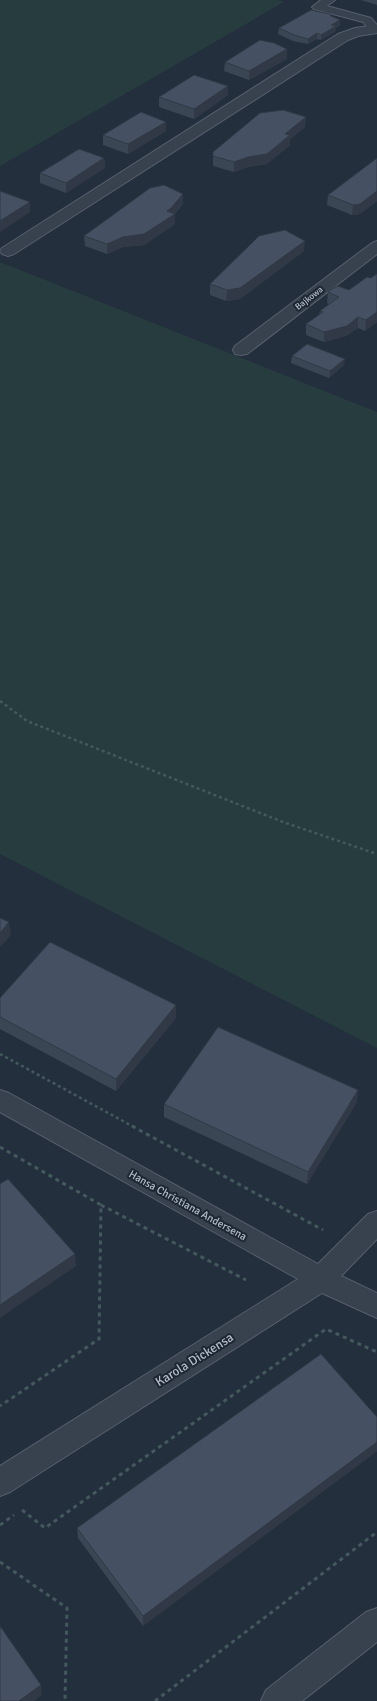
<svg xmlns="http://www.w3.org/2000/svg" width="377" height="1701" font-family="Signika,sans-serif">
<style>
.green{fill:#263c3f}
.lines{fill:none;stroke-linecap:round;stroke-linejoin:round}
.lane-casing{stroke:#565f6c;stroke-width:2}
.street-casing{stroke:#565f6c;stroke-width:2}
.path-far1{stroke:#44595c;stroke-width:2.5;stroke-dasharray:3 3;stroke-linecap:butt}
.path{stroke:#44595c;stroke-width:3;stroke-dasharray:4 4;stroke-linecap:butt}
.lane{fill:#38414e;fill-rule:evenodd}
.street{fill:#38414e;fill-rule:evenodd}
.wall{fill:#3b4654}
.shaded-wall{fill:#303945}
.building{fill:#455162;stroke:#303945}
.labels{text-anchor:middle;stroke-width:4;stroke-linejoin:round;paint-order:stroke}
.far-street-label{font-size:9px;fill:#b4bcc9;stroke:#1d2633}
.street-label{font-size:11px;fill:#b4bcc9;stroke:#1d2633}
.near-street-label{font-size:13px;fill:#b4bcc9;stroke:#1d2633}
</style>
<rect width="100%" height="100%" fill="#242f3e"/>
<path class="green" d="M0 0H278L284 2 0 166Z
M0 262 377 412V1048L0 854Z"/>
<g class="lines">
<defs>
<path id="lane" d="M321 0H335L327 6 371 18 377 25V32L370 31 363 22 314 9 312 7Z"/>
<path id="street" d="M377 25V33L358 36 348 40 14 254 8 256 2 254 0 251 2 248 338 34 355 28Z
M377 241V254L247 354 241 355 235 354 233 350 235 346 372 243Z
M0 1090 9 1093 318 1264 368 1214 377 1211V1239L341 1276 377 1293V1318L322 1293 10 1492 0 1496V1466L298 1279 0 1112Z
M377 1608V1642L302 1701H261L266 1690 366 1612Z"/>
</defs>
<use href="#lane" class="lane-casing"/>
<use href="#street" class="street-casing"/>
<path class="path-far1" d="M0 701 27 721 283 822 377 854
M0 1054 134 1127"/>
<path class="path" d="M132 1126 323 1230
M0 1147 101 1205 99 1339 0 1406
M101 1205 246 1280
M22 1510 45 1528 326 1329 377 1352
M0 1525 14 1515
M0 1562 67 1608 65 1701
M155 1701 377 1532"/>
<use href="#lane" class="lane"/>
<use href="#street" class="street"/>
</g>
<path class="wall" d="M361 0H377V5Z
M331 16 340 25 336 28 335 32 321 40 317 39 308 44 293 41 278 34 279 28Z
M287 59 249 80 224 71 225 62Z
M228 86V95L194 119 159 107V97Z
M305 127 290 139V145L267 164 248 167 234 172 213 166V152Z
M166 131 128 154 103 145V135Z
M104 158 105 168 66 193 40 183V173Z
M377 158V201L360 214 352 215 327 205 328 195Z
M183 194V204L175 214V224L144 245 123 247 107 254 85 246 84 236Z
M304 251 240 299 226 301 210 295V284Z
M377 274V322L365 331 358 328 346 336 324 342 306 335V324L319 315 320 311 329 304 327 303 328 292 349 290 371 278Z
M292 356 344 365 329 378 291 363Z
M0 998 176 1005V1018L116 1091 0 1029Z
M357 1102 307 1184 164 1117V1104Z
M377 1417V1451L143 1626 78 1538 77 1528Z"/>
<path class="shaded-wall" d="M340 20V25L336 28 335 32 321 40V35L331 25Z
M317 33V39L308 44V39Z
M287 49V59L249 80V71Z
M228 86V95L194 119V109Z
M306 117 305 127 290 139V145L267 164 248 167 234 172V162L285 134Z
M166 122V131L128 154V144Z
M104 158 105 168 66 193V183Z
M377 191V201L360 214 352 215 353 205Z
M183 194V204L174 215 175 214V224L144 245 123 247 107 254V244L167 211Z
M30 202V212L0 232V221Z
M305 241 304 251 240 299 226 301 227 290Z
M377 312V322L365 331 366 320Z
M358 317V328L346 336 324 342V332Z
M345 359 344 365 329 378 330 371Z
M9 922 11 935 0 947V933Z
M176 1005V1018L116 1091V1079Z
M358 1090 357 1102 307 1184 308 1172Z
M75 1254 76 1266 0 1318V1305Z
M377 1442V1451L143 1626V1616Z
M41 1685 42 1695 34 1701H19Z"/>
<path class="building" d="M311 10 330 14 331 16 340 20 331 25 336 26 321 35 317 33 308 39 294 35 279 28Z
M260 40 274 43 287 49 249 71 225 62Z
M194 75 228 86 194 109 159 97Z
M283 110 306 117 285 134 290 135 267 154 248 157 234 162 213 156V152L260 113Z
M141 112 166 122 128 144 103 135Z
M79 149 104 158 66 183 40 173Z
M377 158V191L360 204 353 205 328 195Z
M164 185 183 194 171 208 167 211 175 214 144 234 123 237 107 244 84 236 150 188Z
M0 191 30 202 0 221Z
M285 230 305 241 240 288 227 290 210 284 259 236Z
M377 274V312L366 320 358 317 347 326 324 332 306 324 323 312 320 311 339 297 328 292 332 289 338 286 349 290 367 277 371 278Z
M307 344 345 359 330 371 292 356Z
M0 918 9 922 0 933Z
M50 942 176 1005 116 1079 0 1017V998Z
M218 1027 358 1090 308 1172 164 1104Z
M8 1179 75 1254 0 1305V1184Z
M321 1354 377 1417V1442L143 1616 77 1528Z
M0 1626 41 1685 19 1701H0Z"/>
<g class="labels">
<g class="far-street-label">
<text transform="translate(309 298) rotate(-38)" y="3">Bajkowa</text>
</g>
<g class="street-label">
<text transform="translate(188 1205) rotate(29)" y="4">Hansa Christiana Andersena</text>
</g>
<g class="near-street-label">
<text transform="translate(194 1359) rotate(-32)" y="5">Karola Dickensa</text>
</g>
</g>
</svg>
